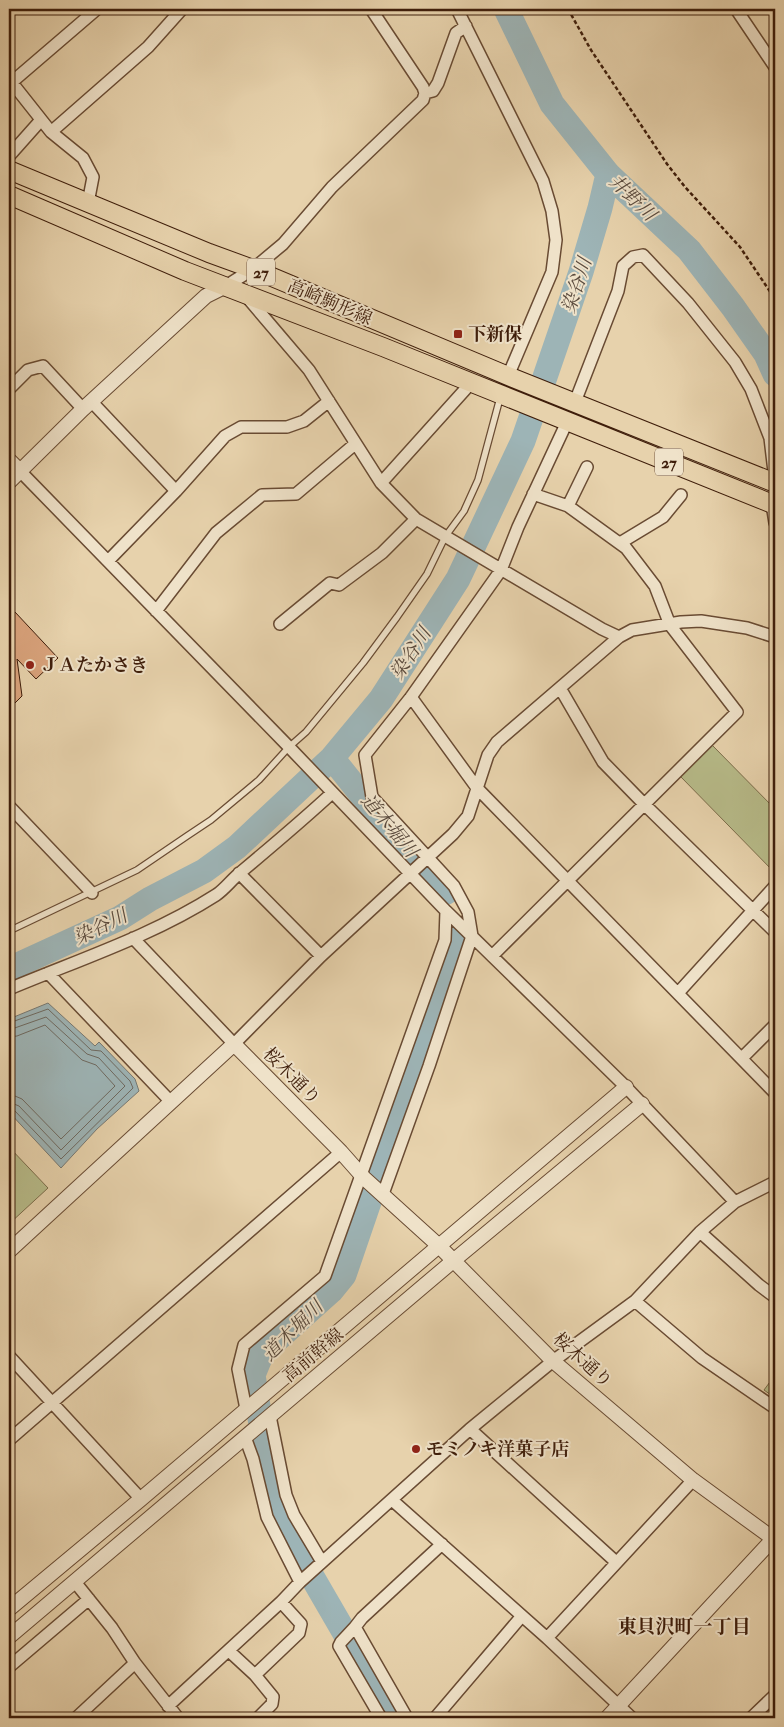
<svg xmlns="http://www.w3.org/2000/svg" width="784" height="1727" font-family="'IM FELL Double Pica','Noto Serif JP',serif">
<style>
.green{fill:#b7bb89;stroke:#7b6c4a}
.water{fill:#9db4b6;stroke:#777872}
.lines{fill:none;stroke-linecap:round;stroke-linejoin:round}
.shore{stroke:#6e6960;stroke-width:1}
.river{stroke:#9db4b6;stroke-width:25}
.building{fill:#d8a27b;stroke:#3f1e0b}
.service-casing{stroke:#694b33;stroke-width:8}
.minor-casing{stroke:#694b33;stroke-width:14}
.tertiary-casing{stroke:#694b33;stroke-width:16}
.primary-casing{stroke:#3f1e0b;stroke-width:20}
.path{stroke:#3f1e0b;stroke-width:2.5;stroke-dasharray:4 2.5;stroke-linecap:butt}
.service{stroke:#efe2c9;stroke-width:5.5}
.minor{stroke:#efe2c9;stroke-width:11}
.tertiary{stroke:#efe2c9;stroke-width:14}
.primary{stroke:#e7d2ac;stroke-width:18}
.poi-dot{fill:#8f2418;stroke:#efe2c9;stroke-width:2}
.labels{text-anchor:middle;stroke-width:4;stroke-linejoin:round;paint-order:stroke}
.shield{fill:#efe2c9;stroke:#745944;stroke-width:1}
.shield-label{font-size:16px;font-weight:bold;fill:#3f1e0b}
.street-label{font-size:18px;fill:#3f1e0b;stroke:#efe2c9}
.poi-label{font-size:18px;font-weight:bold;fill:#3f1e0b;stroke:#efe2c9;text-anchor:start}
.water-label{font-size:19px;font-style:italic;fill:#5b4b3e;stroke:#efe2c9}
.neighbourhood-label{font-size:19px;font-weight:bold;fill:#3f1e0b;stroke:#efe2c9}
</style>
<rect width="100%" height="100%" fill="#e7d2ac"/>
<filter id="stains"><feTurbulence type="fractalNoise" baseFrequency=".004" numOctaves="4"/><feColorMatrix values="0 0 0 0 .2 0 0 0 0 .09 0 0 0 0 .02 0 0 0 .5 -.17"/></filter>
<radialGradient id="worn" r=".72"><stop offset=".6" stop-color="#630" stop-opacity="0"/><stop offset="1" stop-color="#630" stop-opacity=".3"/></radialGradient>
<path class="green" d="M712 745 775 809V873L680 776Z
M9 1147 48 1188 9 1224Z
M775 1375V1398L764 1390Z"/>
<path class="water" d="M48 1003 95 1046 99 1042 135 1079 139 1091 97 1129 61 1168 9 1112V1019Z"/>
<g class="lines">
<path class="shore" d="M9 1023 48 1009 91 1050 101 1051 130 1081 133 1088 61 1159 14 1110 9 1109
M9 1030 46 1017 87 1054 99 1058 125 1086 61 1150 19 1106 9 1102
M9 1037 17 1036 45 1025 82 1060 96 1065 115 1086 61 1139 22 1099 15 1096 9 1095"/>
<path class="river" d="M506 9 552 104 608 174 689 250 733 307 766 354 775 374
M332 758 364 798 447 892
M9 969 120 918 150 899 204 871 237 847 332 758 381 699 458 579 523 441 581 272 600 208 608 174
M394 1718 285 1530 273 1499 253 1375 262 1353 331 1291 344 1275 458 942V933"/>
</g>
<path class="building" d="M15 612 58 658 36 679 17 659 22 696 9 709V652H10L9 650V618Z"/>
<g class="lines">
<defs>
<path id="service" d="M9 931 137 870 187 836 211 820 259 780 289 747 306 732 363 663 397 617 427 574 445 537 464 511 478 480 500 398"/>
<path id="minor" d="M457 9 543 181 552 211 556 240 552 272 508 376
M736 9 775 67
M9 79 51 132 83 158 93 177 88 203
M12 82 97 9
M425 93 433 91 438 83 456 33 466 26
M51 132 148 47 182 9
M9 156 41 120
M226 286 253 269 283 244 332 187 423 100 425 93 423 87 371 9
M246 296 309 370 381 483 416 519 602 629 619 637
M9 389 28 370 43 366 83 409
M91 401 176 491
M575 402 618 291 623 266 633 257 643 255 688 303 735 362 751 389 770 438 775 480
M20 471 289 747 446 911 626 1087 735 1202
M381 483 471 383
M772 504 775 523
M568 506 587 467
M620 543 663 517 681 495
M108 561 176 491 225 436 241 427H287L304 421 329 401
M156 611 216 533 262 495 296 494 355 444
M280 624 330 583 339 585 382 553 416 519
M560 688 603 762 644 804 775 932
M411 697 477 788 775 1093
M9 806 92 893
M239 873 321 956
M133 938 234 1044 321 956 453 834 468 816 488 755 497 742 619 637 632 630 681 622 701 621 747 628 775 637
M492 956 737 712 670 625 655 586 626 548 568 506 533 494
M48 973 171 1102
M9 989C78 960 152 936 216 895 225 889 232 879 241 872 272 846 303 820 332 793
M678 993 775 886
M742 1058 775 1025
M383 1194 429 1066 472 936 468 912 454 886 372 797 365 755 411 697 501 570 518 527 567 422
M700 1232 759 1285 775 1297
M635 1301 702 1358 775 1408
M9 1356 141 1499
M246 1409 238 1369 244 1345 325 1276 445 940 446 911
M270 1416 286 1495 294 1515 322 1562
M470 1429 616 1562
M245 1437 253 1459 267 1517 300 1582
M9 1440 341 1152
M392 1500 547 1638 632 1718
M75 1582 112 1628 135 1663 178 1718
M355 1627 341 1642 339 1646 381 1718
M547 1638 693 1480
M229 1651 255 1675 273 1697 272 1704 258 1718
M9 1667 89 1599
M255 1675 299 1633 301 1624 281 1602
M168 1706 281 1602 300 1582 470 1429 553 1361 635 1301 700 1232 735 1202 775 1182
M76 1718 135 1663
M407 1718 355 1627 362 1618 442 1544
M435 1718 521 1617
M751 1718 775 1695"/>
<path id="tertiary" d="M9 460 20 471
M9 482 83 409 206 296 226 286
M9 1251 234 1044 341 1152 364 1178 438 1245 553 1361 693 1480 775 1540
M9 1609 141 1499 626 1087
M9 1637 453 1261 642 1104
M607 1718 773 1539"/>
<path id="primary" d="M9 170 209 253 253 269 513 378 775 483
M9 195 185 271 383 347 775 505"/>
</defs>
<use href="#service" class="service-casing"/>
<use href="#minor" class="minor-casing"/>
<use href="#tertiary" class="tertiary-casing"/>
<use href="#primary" class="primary-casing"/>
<path class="path" d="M568 9 591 50 667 164 685 187 740 247 775 299"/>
<use href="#service" class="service"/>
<use href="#minor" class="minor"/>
<use href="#tertiary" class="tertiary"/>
<use href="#primary" class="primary"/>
</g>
<g class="poi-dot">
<rect x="453" y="329" width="10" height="10" rx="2.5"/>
<circle cx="30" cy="665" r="5"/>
<circle cx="416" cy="1449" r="5"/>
</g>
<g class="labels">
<g class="shield">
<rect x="247" y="258.5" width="28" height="27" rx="4"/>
<rect x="655" y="448.5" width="28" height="27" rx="4"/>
</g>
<g class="shield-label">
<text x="261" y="278">27</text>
<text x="669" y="468">27</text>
</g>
<g class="street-label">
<text transform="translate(330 302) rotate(23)" y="6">高崎駒形線</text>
<text transform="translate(292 1076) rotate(45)" y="6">桜木通り</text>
<text transform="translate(313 1355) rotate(-40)" y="6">高前幹線</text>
<text transform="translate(583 1360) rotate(42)" y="6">桜木通り</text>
</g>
<g class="poi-label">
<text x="468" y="340">下新保</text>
<text x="40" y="671">ＪＡたかさき</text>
<text x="426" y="1455">モミノキ洋菓子店</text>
</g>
<g class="water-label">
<text transform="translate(633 197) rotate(44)" y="7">井野川</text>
<text transform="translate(576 285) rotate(-72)" y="7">染谷川</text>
<text transform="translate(410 653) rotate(-57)" y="7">染谷川</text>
<text transform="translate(390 825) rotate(50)" y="7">道木堀川</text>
<text transform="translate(100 926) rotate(-26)" y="7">染谷川</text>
<text transform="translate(292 1330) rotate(-45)" y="7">道木堀川</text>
</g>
<g class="neighbourhood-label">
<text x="684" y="1633">東貝沢町一丁目</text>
</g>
</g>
<rect width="784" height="1727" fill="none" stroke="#e7d2ac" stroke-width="30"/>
<rect x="10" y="10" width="764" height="1707" fill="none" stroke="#3f1e0b" stroke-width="2.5"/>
<rect x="15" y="15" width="754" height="1697" fill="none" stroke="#3f1e0b"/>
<rect width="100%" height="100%" filter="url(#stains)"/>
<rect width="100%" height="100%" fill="url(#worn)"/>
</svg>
